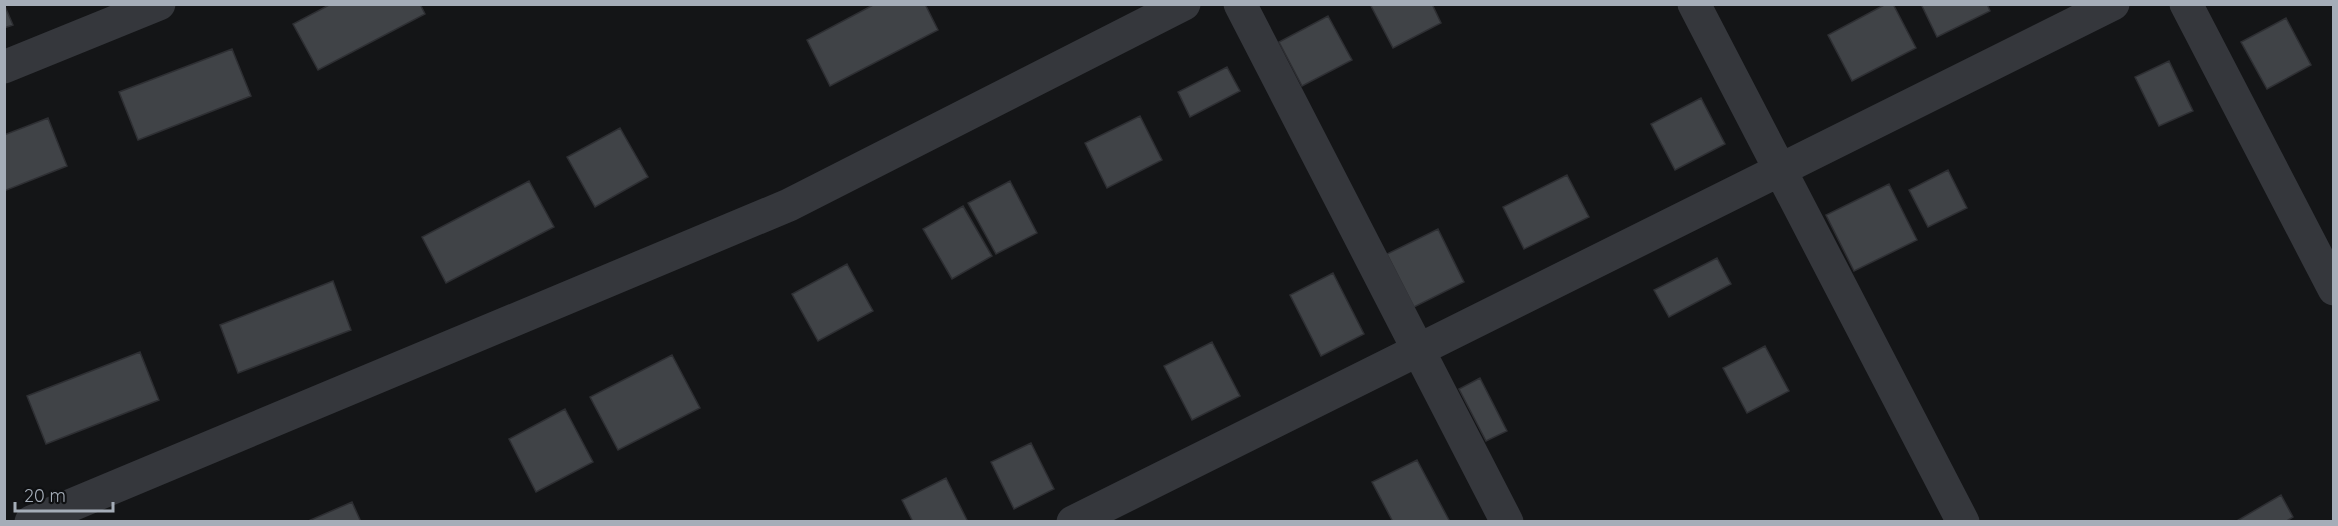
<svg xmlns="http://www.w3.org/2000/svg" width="2338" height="526" font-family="Quicksand,sans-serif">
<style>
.building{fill:#404347;stroke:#2e2f33;stroke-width:1.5}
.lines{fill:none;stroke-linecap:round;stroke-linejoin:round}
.street{stroke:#35373c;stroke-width:33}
</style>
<rect width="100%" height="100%" fill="#141517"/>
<path class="building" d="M4 4 13 25 4 28Z
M331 4H420L425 14 318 70 293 24Z
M875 4H925L938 30 830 86 807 40Z
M1370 4H1432L1441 23 1393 48Z
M1886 4H1893L1916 48 1852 81 1828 35Z
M1921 4H1987L1990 11 1937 37Z
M1328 16 1352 60 1302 86 1279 42Z
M2286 18 2311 65 2267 89 2241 42Z
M232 49 251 96 138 140 119 92Z
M2169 61 2193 111 2159 126 2135 77Z
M1227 67 1240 91 1190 117 1178 92Z
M1701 98 1725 144 1675 170 1651 124Z
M1140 116 1162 160 1107 188 1085 143Z
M48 118 67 166 4 191V135Z
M620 128 648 177 595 207 567 157Z
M1948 170 1967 208 1928 227 1909 190Z
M1567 175 1589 217 1524 249 1503 207Z
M529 181 554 227 446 283 422 237Z
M1010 181 1037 233 996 254 968 203Z
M1889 184 1917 240 1854 271 1826 215Z
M963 206 992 256 952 279 923 229Z
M1438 229 1464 282 1414 307 1387 254Z
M1717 258 1731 284 1669 317 1654 290Z
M847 264 873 311 818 341 792 294Z
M1333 273 1364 334 1321 356 1290 295Z
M333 281 351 330 238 373 220 325Z
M1212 342 1240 396 1192 420 1164 366Z
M1765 346 1789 391 1747 413 1723 368Z
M140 352 159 400 46 444 27 396Z
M672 355 700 408 618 450 590 397Z
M1480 378 1507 431 1486 441 1459 389Z
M565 409 593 462 536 492 509 439Z
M1031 443 1054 489 1014 509 991 462Z
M1417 460 1450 522H1393L1372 482Z
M946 478 968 522H913L902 500Z
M2281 495 2293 517 2285 522H2235Z
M352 502 361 522H306Z"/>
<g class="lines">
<path class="street" d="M1240 4 1507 522
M1694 4 1963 522
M2186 4 2334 289
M4 67 159 4
M31 522 789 205 1184 4
M1073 522 2113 4"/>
</g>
<rect width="2338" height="526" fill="none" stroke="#a5adb8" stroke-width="12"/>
<path d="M15 502v9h98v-9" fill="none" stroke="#a5adb8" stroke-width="3"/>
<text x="24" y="502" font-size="18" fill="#a5adb8" stroke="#0f1012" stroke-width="4.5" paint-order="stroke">20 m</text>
</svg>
